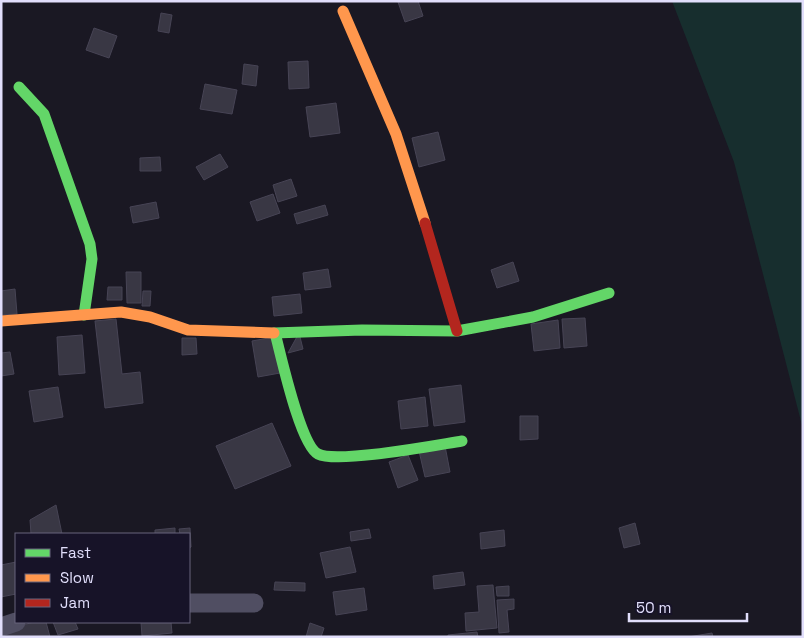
<svg xmlns="http://www.w3.org/2000/svg" width="804" height="638" font-family="'Space Grotesk',sans-serif">
<style>
.green{fill:#172e2e}
.building{fill:#393744;stroke:#474455}
.lines{fill:none;stroke-linecap:round;stroke-linejoin:round}
.street{stroke:#504e62;stroke-width:19}
.fast{stroke:#63d668;stroke-width:11}
.slow{stroke:#ff974d;stroke-width:11}
.jam{stroke:#b3261e;stroke-width:11}
</style>
<rect width="100%" height="100%" fill="#1a1823"/>
<path class="green" d="M672 1H803V429L734 162Z"/>
<path class="building" d="M401 1H418L423 16 405 22 398 2Z
M161 13 172 15 169 33 158 31Z
M94 28 117 36 109 58 86 50Z
M308 61 309 88 289 89 288 62Z
M244 64 258 66 256 86 242 84Z
M205 84 237 90 232 114 200 109Z
M336 103 340 133 310 137 306 107Z
M438 132 445 160 419 167 412 138Z
M220 154 228 167 204 180 196 167Z
M160 157 161 171H140V158Z
M291 179 297 196 278 202 273 185Z
M273 194 280 213 257 221 250 202Z
M156 202 159 218 133 223 130 207Z
M325 205 328 215 297 224 294 214Z
M513 262 519 281 497 288 491 270Z
M328 269 331 287 305 290 303 273Z
M126 272H141V303H127Z
M108 287H122V300H107Z
M15 289 17 314 1 315V291Z
M143 291H151L150 306H142Z
M300 294 302 313 274 316 272 297Z
M585 318 587 346 564 348 562 319Z
M116 319 122 374 140 372 143 403 105 408 95 321Z
M558 320 560 348 534 351 531 324Z
M299 333 303 349 288 353Z
M82 335 85 373 59 375 57 337Z
M274 337 280 373 258 377 252 341Z
M182 338H196L197 354 182 355Z
M10 352 14 374 1 376V353Z
M461 385 465 422 434 426 429 389Z
M58 387 63 417 34 422 29 391Z
M425 397 428 426 401 429 398 401Z
M520 416H538V439L520 440Z
M272 423 291 466 235 489 216 446Z
M445 446 450 472 425 477 419 451Z
M408 455 418 480 398 488 389 462Z
M56 505 62 534H31L30 520Z
M635 523 640 544 624 548 619 528Z
M175 528V534H155V530Z
M190 528 191 547 189 548V534H180L179 529Z
M369 529 371 538 351 541 350 532Z
M504 530 505 546 481 549 480 533Z
M350 547 356 572 326 578 320 553Z
M16 562V594L1 597V565Z
M463 572 465 585 434 589 433 576Z
M275 582 305 583V591L274 590Z
M493 585 497 628 466 631 465 613 479 612 477 586Z
M509 586V596H497L496 587Z
M364 588 367 610 336 615 333 592Z
M514 599V609L507 610 509 632 499 633 497 600Z
M34 622H46L50 637H1V631Z
M53 622H75L78 629 58 635Z
M141 622H171L172 633 142 636Z
M310 623 324 628 321 637H306Z
M477 632 478 637H448V635Z
M712 633 713 637H688Z"/>
<g class="lines">
<path class="street" d="M189 603H254
M1 627 16 622"/>
<path class="fast" d="M19 87 44 114 90 244 92 259 84 315
M274 333 362 330 457 331 533 317 609 293
M275 333C281 355 300 445 318 454 337 464 436 445 462 441"/>
<path class="slow" d="M343 11 396 134 425 223
M1 321 121 312 150 317 188 330 274 333"/>
<path class="jam" d="M425 223 457 331"/>
</g>
<rect width="804" height="638" fill="none" stroke="#e1defb" stroke-width="5"/>
<rect x="15" y="533" width="175" height="90" fill="#171328" stroke="#68647c"/>
<rect x="25" y="549" width="25" height="8" fill="#63d668" stroke="#68647c"/>
<text x="60" y="558" font-size="15" fill="#e1defb">Fast</text>
<rect x="25" y="574" width="25" height="8" fill="#ff974d" stroke="#68647c"/>
<text x="60" y="583" font-size="15" fill="#e1defb">Slow</text>
<rect x="25" y="599" width="25" height="8" fill="#b3261e" stroke="#68647c"/>
<text x="60" y="608" font-size="15" fill="#e1defb">Jam</text>
<path d="M629 613v8h118v-8" fill="none" stroke="#e1defb" stroke-width="2.5"/>
<text x="636" y="613" font-size="15" fill="#e1defb" stroke="#171328" stroke-width="4" paint-order="stroke">50 m</text>
</svg>
